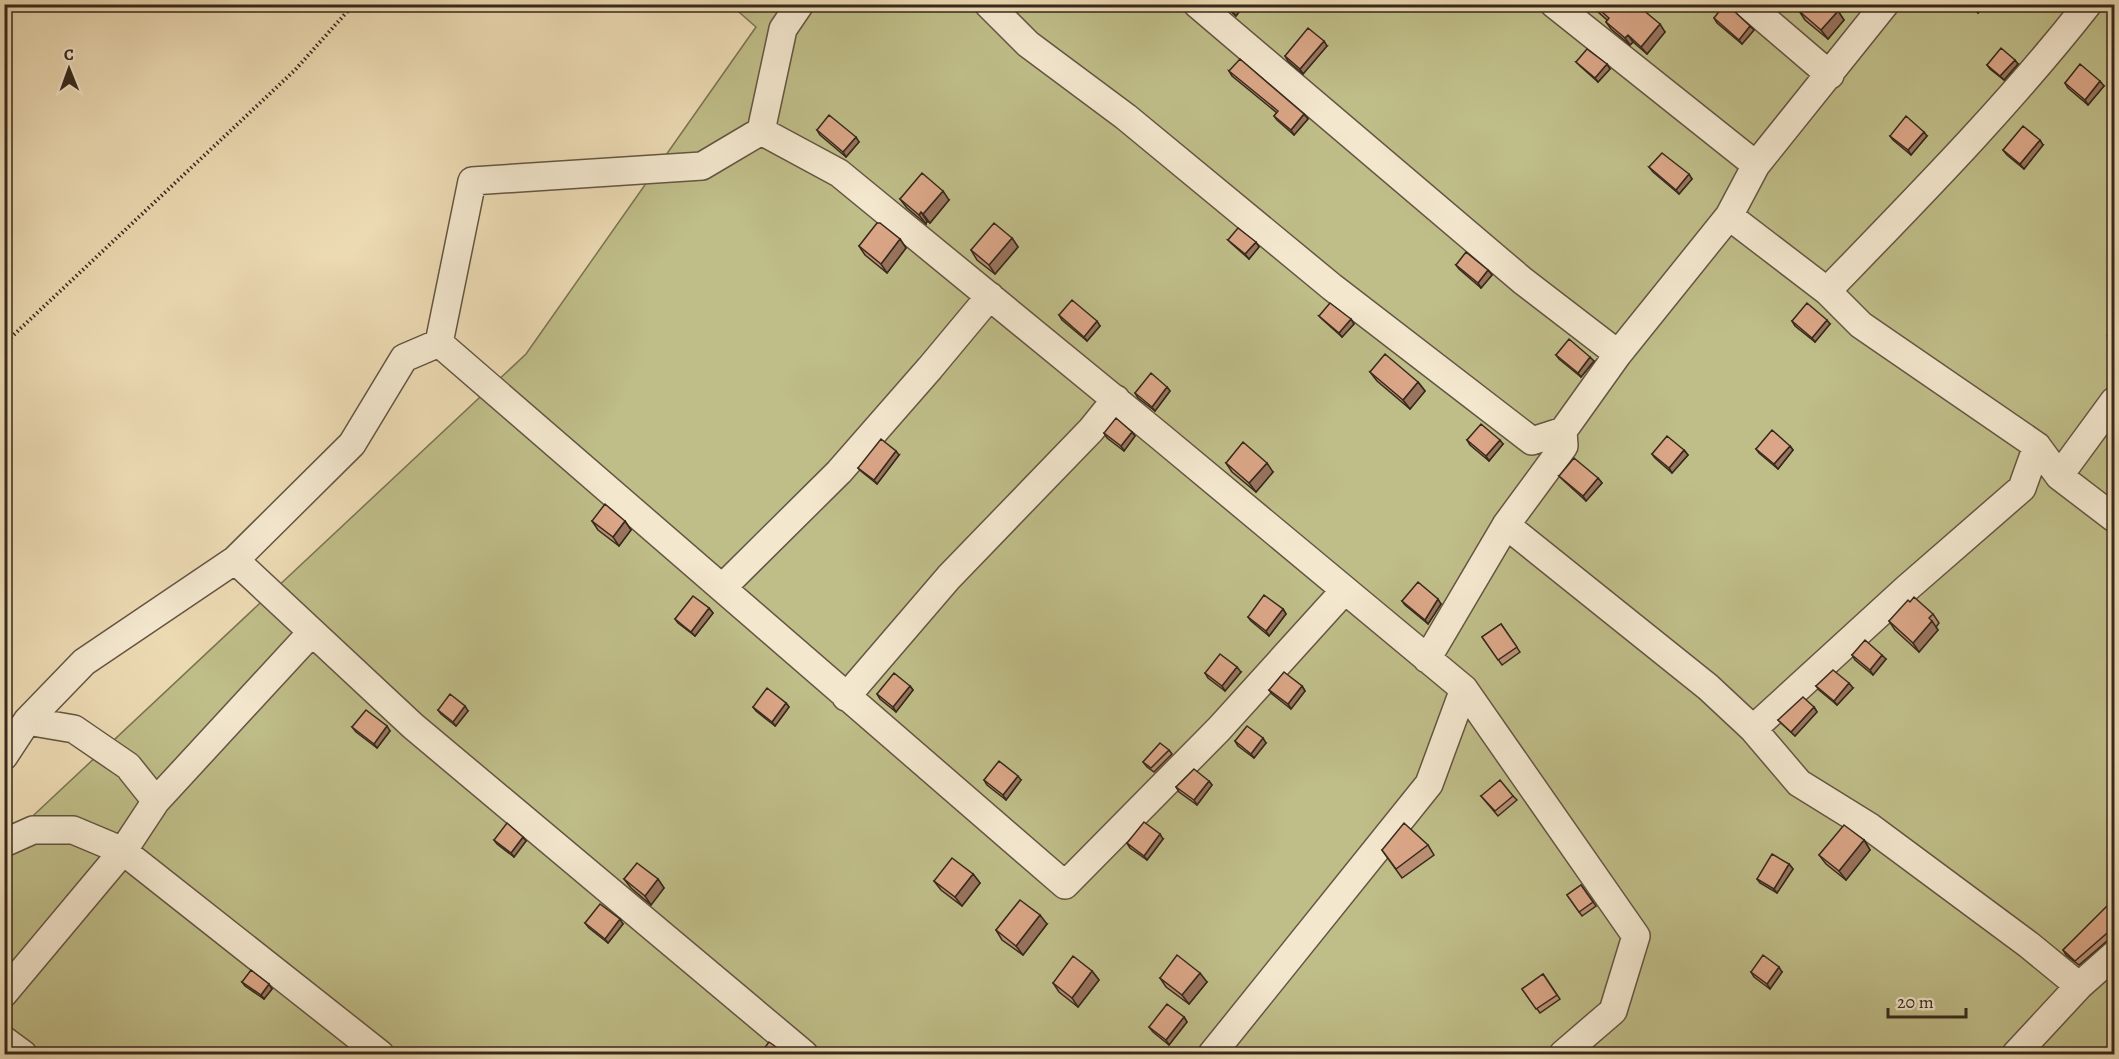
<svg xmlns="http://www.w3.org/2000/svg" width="2119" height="1059" font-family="Alegreya,serif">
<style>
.green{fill:#bfbd88;stroke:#7a7352;stroke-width:1.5}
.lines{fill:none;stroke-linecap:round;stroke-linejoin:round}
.minor-casing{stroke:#645542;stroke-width:30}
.path{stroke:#36291c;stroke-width:4;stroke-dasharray:1.5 3;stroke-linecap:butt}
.minor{stroke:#f3e7ce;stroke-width:27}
.wall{fill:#bb8f74;stroke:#36291c;stroke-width:1.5}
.shaded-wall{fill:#99745e;stroke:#36291c;stroke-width:1.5}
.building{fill:#daa687;stroke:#36291c;stroke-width:1.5}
</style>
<rect width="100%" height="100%" fill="#ecdab3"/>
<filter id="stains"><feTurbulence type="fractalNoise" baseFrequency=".00333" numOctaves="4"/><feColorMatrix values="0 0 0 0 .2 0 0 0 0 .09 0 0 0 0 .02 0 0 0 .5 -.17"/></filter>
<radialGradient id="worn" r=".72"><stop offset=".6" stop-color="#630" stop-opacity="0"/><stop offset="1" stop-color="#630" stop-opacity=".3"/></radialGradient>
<path class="green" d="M731 5H2114V1054H5V842L526 354 756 27Z"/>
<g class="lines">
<defs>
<path id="minor" d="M988 4 1028 44 1126 117 1332 287 1532 441 1563 431 1618 354 1729 216 1756 165 1885 4
M1197 4 1523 281 1618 354
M1554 4 1756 165
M1747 4 1830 75
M761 131 839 173 1161 437 1464 689 1636 936 1613 1011 1563 1054
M1729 216 1827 291 1861 325 2037 446 2059 476 2114 518
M1827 291C1917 198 2008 106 2088 4
M439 343 1065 885 1219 729 1344 591
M2059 476 2114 401
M1506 525 1708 687 1753 729 1799 783 1870 827 2029 945 2079 986
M235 560 413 726 804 1054
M722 588 839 472 930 368 990 296
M312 632 156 801 123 851 380 1054
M1427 659 1506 525 1564 446 1563 431
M846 697 949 577 1091 430 1116 399
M27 721 74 729 128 766 156 801
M1753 729 1906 589 2022 488 2037 446
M4 756 27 721 84 662 235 560 352 444 404 358 439 343 472 181 702 166 761 131 783 29 800 4
M4 843 33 830H73L123 851 4 993
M4 1040 23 1054
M1212 1054 1429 784 1464 689
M2016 1054 2079 986 2114 955"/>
</defs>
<use href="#minor" class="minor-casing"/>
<path class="path" d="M4 344 295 70 354 4"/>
<use href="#minor" class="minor"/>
</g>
<path class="wall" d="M1222 4H1245L1236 16Z
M1589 4H1624L1630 9 1665 32 1647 54 1633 42 1630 45 1611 29 1606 22 1607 20Z
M1968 4H1985L1978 13Z
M1799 11H1838L1844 20 1828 39 1805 20Z
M1734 12 1750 26 1754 30 1742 44 1717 23 1714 18Z
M1327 46 1303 74 1288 61 1285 56Z
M1576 62 1607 64 1610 69 1598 82 1580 66Z
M2018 64 2004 80 1990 69 1987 65Z
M1229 71 1304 114 1308 119 1294 135 1277 120 1274 116 1277 113 1232 76Z
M2065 83 2104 86 2088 105 2068 88Z
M817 130 859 142 846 157 820 135Z
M1890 136H1927L1911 155 1893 140Z
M2043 145 2024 169 2007 155 2003 150Z
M1649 167 1692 179 1679 194 1653 172Z
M900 199 949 200 930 223 927 221 926 224 907 208Z
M1012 238 1018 247 995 274 977 260 971 250Z
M900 239 906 248 887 273 865 255 859 246Z
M1228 240 1259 247 1249 259 1232 244Z
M1456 265 1492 275 1481 288 1459 269Z
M1059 315 1100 326 1087 341 1062 320Z
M1319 316 1354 324 1342 337 1323 320Z
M1792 321 1830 324 1815 342 1795 326Z
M1556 355 1594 361 1581 377 1559 359Z
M1370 372 1418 382 1425 391 1410 409 1377 381Z
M1167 387 1170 391 1155 411 1138 398 1135 393Z
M1132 432 1135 436 1124 451 1107 438 1104 433Z
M1467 440 1503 444 1489 461 1470 445Z
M1790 446 1793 450 1778 469 1759 453 1756 449Z
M1684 450 1688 455 1672 473 1655 458 1652 454Z
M899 455 877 484 862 472 858 468Z
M1226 463 1273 472 1256 492 1232 472Z
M1559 476 1598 478 1602 483 1586 501 1563 480Z
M592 521H625L631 530 619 546 598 530Z
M1402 601 1441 604 1428 624 1405 605Z
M709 608 713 613 695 636 678 623 675 619Z
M1283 609 1286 614 1269 636 1251 621 1248 617Z
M1933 614 1939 623 1936 627 1938 630 1919 652 1895 630 1889 621Z
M1501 624 1520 652 1502 665 1482 637Z
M1852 655 1886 659 1873 675 1855 660Z
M1241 672 1225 691 1208 678 1205 673Z
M910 686 913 690 896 712 880 699 877 694Z
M1302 686 1305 691 1291 709 1272 694 1269 690Z
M1816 686 1853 688 1837 705 1819 690Z
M786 703 789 707 775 726 756 711 753 707Z
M1814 707 1817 712 1795 736 1782 724 1778 720Z
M438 710 468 711 456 726 441 714Z
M352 727 390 731 377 748 356 732Z
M1235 741 1266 743 1254 758 1238 746Z
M1169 750 1172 754 1154 772 1147 767 1143 762Z
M984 780H1021L1006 800 987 785Z
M1209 781 1212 785 1197 805 1179 792 1176 787Z
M1481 796H1513L1517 800 1498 816Z
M1163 839 1147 860 1130 848 1127 843Z
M494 840 526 841 514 857 497 844Z
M1864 840 1870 850 1846 880 1826 864 1819 855Z
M1428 845 1434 855 1402 878 1382 850Z
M1789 864 1793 869 1777 893 1760 883 1757 879Z
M973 874 980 883 962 906 941 890 934 881Z
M624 879H658L664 888 651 905 631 888Z
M1581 885 1596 906 1582 916 1567 895Z
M2115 902V934L2079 965 2066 955 2063 950Z
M585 923 623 924 608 943 589 928Z
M1047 924 1023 955 1002 940 996 930Z
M1092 971 1099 980 1078 1007 1059 992 1053 983Z
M1751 972H1782L1770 989 1754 977Z
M1543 974 1560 999 1540 1013 1522 989Z
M1160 978 1207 982 1189 1004 1166 987Z
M242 982 272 989 264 999 245 986Z
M1184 1017 1187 1022 1169 1045 1153 1032 1149 1027Z"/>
<path class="shaded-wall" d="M1231 4H1245L1236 16 1229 7Z
M1972 4H1985L1978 13Z
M1838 11 1844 20 1828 39 1821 30Z
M1660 24 1665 32 1647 54 1641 47Z
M1750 26 1754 30 1742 44 1739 40Z
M1628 35 1633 42 1630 45 1625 38Z
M1324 41 1327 46 1303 74 1300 69Z
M2015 60 2018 64 2004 80 2000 76Z
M1607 64 1610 69 1598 82 1595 78Z
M2100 81 2104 86 2088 105 2085 100Z
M1304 114 1308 119 1294 135 1291 130Z
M1924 132 1927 136 1911 155 1908 150Z
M856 137 859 142 846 157 843 152Z
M2040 140 2043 145 2024 169 2020 164Z
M1689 174 1692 179 1679 194 1676 190Z
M943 191 949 200 930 223 923 214Z
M921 212 927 221 926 224 919 215Z
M1012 238 1018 247 995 274 989 265Z
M900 239 906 248 887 273 881 264Z
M1256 242 1259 247 1249 259 1245 254Z
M1488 270 1492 275 1481 288 1478 283Z
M1351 319 1354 324 1342 337 1339 333Z
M1827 320 1830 324 1815 342 1812 338Z
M1097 321 1100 326 1087 341 1084 337Z
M1590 357 1594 361 1581 377 1578 373Z
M1418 382 1425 391 1410 409 1403 400Z
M1167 387 1170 391 1155 411 1152 407Z
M1132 432 1135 436 1124 451 1121 446Z
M1500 440 1503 444 1489 461 1486 456Z
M1790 446 1793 450 1778 469 1774 464Z
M1684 450 1688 455 1672 473 1669 468Z
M896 451 899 455 877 484 874 480Z
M1267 463 1273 472 1256 492 1249 483Z
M1598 478 1602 483 1586 501 1583 496Z
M625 521 631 530 619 546 613 537Z
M1438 599 1441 604 1428 624 1425 620Z
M709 608 713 613 695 636 691 632Z
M1283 609 1286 614 1269 636 1266 631Z
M1932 621 1938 630 1919 652 1913 643Z
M1882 655 1886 659 1873 675 1870 670Z
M1237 667 1241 672 1225 691 1222 686Z
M1849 683 1853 688 1837 705 1834 701Z
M910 686 913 690 896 712 893 707Z
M1302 686 1305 691 1291 709 1288 704Z
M786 703 789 707 775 726 772 722Z
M465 706 468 711 456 726 453 722Z
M1814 707 1817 712 1795 736 1791 732Z
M387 726 390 731 377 748 374 744Z
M1263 738 1266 743 1254 758 1251 754Z
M1018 776 1021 780 1006 800 1003 795Z
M1209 781 1212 785 1197 805 1194 800Z
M1160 834 1163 839 1147 860 1144 856Z
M523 837 526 841 514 857 511 853Z
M1864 840 1870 850 1846 880 1839 871Z
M1789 864 1793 869 1777 893 1774 889Z
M973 874 980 883 962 906 955 897Z
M658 879 664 888 651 905 645 896Z
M1040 915 1047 924 1023 955 1016 946Z
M620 919 623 924 608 943 605 939Z
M1779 967 1782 972 1770 989 1767 984Z
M1092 971 1099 980 1078 1007 1072 998Z
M1200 973 1207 982 1189 1004 1182 995Z
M269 984 272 989 264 999 261 995Z
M1184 1017 1187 1022 1169 1045 1166 1040Z"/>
<path class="building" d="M1593 4H1624L1630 9 1634 4H1636L1660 24 1641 47 1628 35 1625 38 1606 22 1609 18Z
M1725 4H1729L1734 11 1750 26 1739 40 1714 18Z
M1805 4H1831L1838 11 1821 30 1799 11Z
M1308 28 1324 41 1300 69 1285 56Z
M2001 48 2015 60 2000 76 1987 65Z
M1587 49 1607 64 1595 78 1576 62Z
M1240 59 1304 114 1291 130 1274 116 1278 111 1229 71Z
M2080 64 2100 81 2085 100 2065 83Z
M829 115 856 137 843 152 817 130Z
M1906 116 1924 132 1908 150 1890 136Z
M2023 126 2040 140 2020 164 2003 150Z
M1662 153 1689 174 1676 190 1649 167Z
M922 173 943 191 923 214 921 212 919 215 900 199Z
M877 223H880L900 239 881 264 859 246Z
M994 223 1012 238 989 265 971 250Z
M1238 228 1256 242 1245 254 1228 240Z
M1466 252 1488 270 1478 283 1456 265Z
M1072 300 1097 321 1084 337 1059 315Z
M1330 303 1351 319 1339 333 1319 316Z
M1807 303 1827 320 1812 338 1792 321Z
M2115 327V342L2107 336Z
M1569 339 1590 357 1578 373 1556 355Z
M1385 354 1418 382 1403 400 1370 372Z
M1151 373 1167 387 1152 407 1135 393Z
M1116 418 1132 432 1121 446 1104 433Z
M1481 424 1500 440 1486 456 1467 440Z
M1772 430 1790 446 1774 464 1756 449Z
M1667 436 1684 450 1669 468 1652 454Z
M881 439 896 451 874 480 858 468Z
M1243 442 1267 463 1249 483 1226 463Z
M1574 458 1598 478 1583 496 1559 476Z
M605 504 625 521 613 537 592 521Z
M1418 582 1438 599 1425 620 1402 601Z
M1264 595 1283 609 1266 631 1248 617Z
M693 596 709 608 691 632 675 619Z
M1914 597 1933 614 1929 618 1932 621 1913 643 1889 621 1908 600 1910 602Z
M1501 624 1517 647 1498 660 1482 637Z
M1865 640 1882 655 1870 670 1852 655Z
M1220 654 1237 667 1222 686 1205 673Z
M1833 670 1849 683 1834 701 1816 686Z
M1284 672 1302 686 1288 704 1269 690Z
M894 673 910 686 893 707 877 694Z
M767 688 786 703 772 722 753 707Z
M450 694 465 706 453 722 438 710Z
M1803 697 1814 707 1791 732 1778 720Z
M366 710 387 726 374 744 352 727Z
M1247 726 1263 738 1251 754 1235 741Z
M1160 743 1169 750 1151 768 1143 762Z
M999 761 1018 776 1003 795 984 780Z
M1194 769 1209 781 1194 800 1176 787Z
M1500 780 1513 796 1495 811 1481 796Z
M1144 822 1160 834 1144 856 1127 843Z
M507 823 523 837 511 853 494 840Z
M1404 823 1428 845 1396 869 1382 850Z
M1844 825 1864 840 1839 871 1819 855Z
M1772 854 1789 864 1774 889 1757 879Z
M952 858 973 874 955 897 934 881Z
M637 863 658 879 645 896 624 879Z
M1581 885 1593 902 1579 912 1567 895Z
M1020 900 1040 915 1016 946 996 930Z
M2113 900 2115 902V929L2114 930 2113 928 2075 961 2063 950Z
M600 904 620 919 605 939 585 923Z
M1177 955 1200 973 1182 995 1160 978Z
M1763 955 1779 967 1767 984 1751 972Z
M1073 956 1092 971 1072 998 1053 983Z
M251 970 269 984 261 995 242 982Z
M1543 974 1557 995 1536 1009 1522 989Z
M1167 1004 1184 1017 1166 1040 1149 1027Z
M769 1042 786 1054H760Z"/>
<rect width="2119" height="1059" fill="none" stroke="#ecdab3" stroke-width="24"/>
<rect x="6" y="6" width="2107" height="1047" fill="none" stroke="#36291c" stroke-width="3"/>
<rect x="12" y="12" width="2095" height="1035" fill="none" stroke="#36291c" stroke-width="1.5"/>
<g transform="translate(69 69) rotate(359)" stroke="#f3e7ce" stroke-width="4.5" paint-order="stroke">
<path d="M0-4.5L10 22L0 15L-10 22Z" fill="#36291c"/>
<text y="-9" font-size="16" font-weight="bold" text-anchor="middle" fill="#36291c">С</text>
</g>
<path d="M1888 1008v9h78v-9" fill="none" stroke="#36291c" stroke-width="3"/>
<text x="1897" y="1008" font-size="18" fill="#36291c" stroke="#f3e7ce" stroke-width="4.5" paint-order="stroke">20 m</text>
<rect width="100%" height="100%" filter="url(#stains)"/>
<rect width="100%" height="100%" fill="url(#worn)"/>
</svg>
